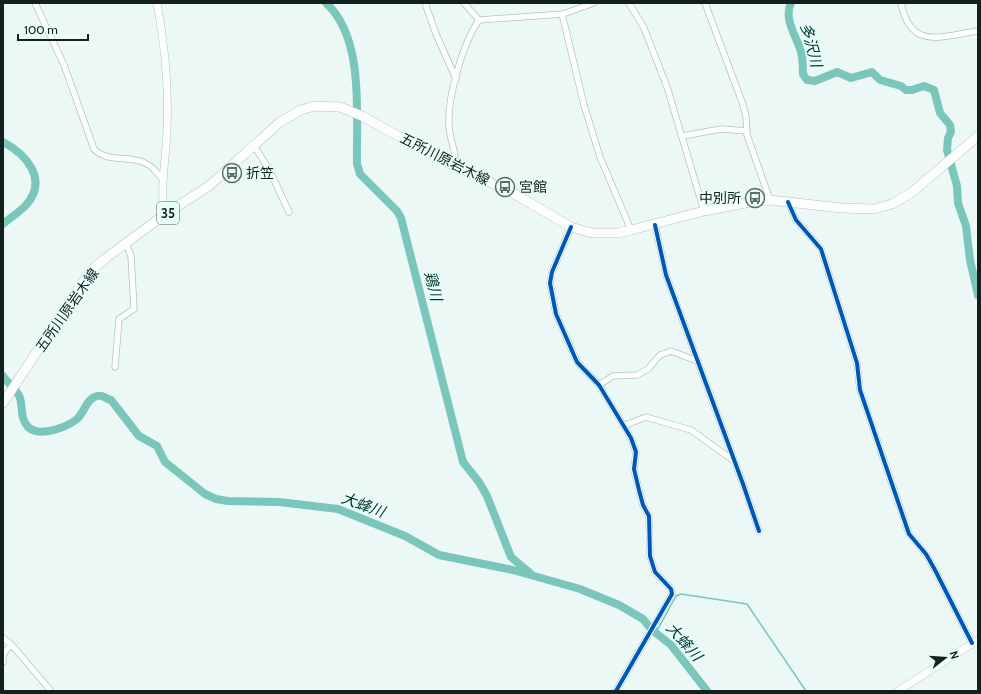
<svg xmlns="http://www.w3.org/2000/svg" width="981" height="694" font-family="Cabin,'Noto Sans JP',sans-serif">
<style>
.lines{fill:none;stroke-linecap:round;stroke-linejoin:round}
.stream{stroke:#7bc6ba;stroke-width:1.5}
.river{stroke:#7bc6ba;stroke-width:8}
.minor-casing{stroke:#b5c2bf;stroke-width:7}
.tertiary-casing{stroke:#b5c2bf;stroke-width:8}
.primary-casing{stroke:#b5c2bf;stroke-width:10}
.minor{stroke:#fcfefe;stroke-width:5.5}
.tertiary{stroke:#fcfefe;stroke-width:7}
.primary{stroke:#fcfefe;stroke-width:9}
.cycleway-casing{stroke:#e6fdf8;stroke-width:6}
.cycleway{stroke:#0057b8;stroke-width:4}
.labels{text-anchor:middle;stroke-width:3;stroke-linejoin:round;paint-order:stroke}
.shield{fill:#e6fdf8;stroke:#52625f;stroke-width:1}
.shield-label{font-size:13px;font-weight:bold;fill:#12201e}
.street-label{font-size:14px;fill:#12201e;stroke:#e6fdf8}
.poi-label{font-size:14px;fill:#12201e;stroke:#e6fdf8;text-anchor:start}
.water-label{font-size:15px;font-style:italic;fill:#03342e;stroke:#e6fdf8}
</style>
<rect width="100%" height="100%" fill="#ebf8f5"/>
<g class="lines">
<path class="stream" d="M643 619 658 629 676 596 681 594 747 604 806 691"/>
<path class="river" d="M326 3C365 38 356 116 357 164L360 174 397 211 401 218 463 462 479 482 487 496 511 557 530 573
M791 3C784 17 794 33 799 46 803 55 803 65 803 74L807 80 815 81 837 72 851 78 872 72 880 80 901 86 906 90H912L924 86 934 90 940 113 950 125 951 132 948 138 947 150 957 186 958 203 966 226 970 260 978 295
M3 142C26 154 48 179 27 204 20 212 11 217 3 224
M3 376C7 383 18 390 20 398 23 408 20 418 28 427 40 438 67 427 77 419 85 412 86 399 97 396 103 394 105 399 111 400L139 436 157 446 165 462 205 494 216 499 228 501 279 502 338 509 405 536 439 555 513 570 580 589 619 605 643 619 651 629 671 645 707 691"/>
<defs>
<path id="minor" d="M35 3 64 65 94 149C107 163 129 155 145 163 153 166 158 174 163 180
M425 3 436 34 456 79
M464 3 479 20
M629 3 644 28 667 87 704 211
M705 3 742 102 746 116 747 135 770 200
M901 3C911 51 940 36 978 31
M562 14 584 105 600 157 631 230
M479 20 563 14 594 3
M683 136 721 129 747 131
M254 146 269 169 289 212
M456 166C456 152 450 140 449 126 447 98 463 43 479 20
M788 202 796 220 821 249 857 363 860 390 909 534 926 554 935 570 972 643
M655 225 666 275 743 484 759 531
M571 227 552 272 550 283 556 314 577 362 599 385 631 438 636 452 634 469 639 490 643 505 649 516 650 556 655 572 671 589 672 594 616 691
M115 367 119 319 134 309 131 256 126 243
M599 385 613 376 637 375 648 369 660 355 671 351 697 361
M623 426 646 417 691 430 734 461
M3 638 11 644 51 691
M3 662V655L11 644"/>
<path id="tertiary" d="M157 3C165 46 169 87 167 130 166 158 160 187 164 215
M898 691 978 640"/>
<path id="primary" d="M3 403 83 282 95 267 107 257 164 215 209 186 280 122 301 110 314 106 340 107 362 116 436 157 513 193 571 227 592 233H618L631 230 704 211 756 201 770 200 841 208 874 209 892 204 911 193 978 136"/>
</defs>
<use href="#minor" class="minor-casing"/>
<use href="#tertiary" class="tertiary-casing"/>
<use href="#primary" class="primary-casing"/>
<use href="#minor" class="minor"/>
<use href="#tertiary" class="tertiary"/>
<use href="#primary" class="primary"/>
<defs>
<path id="cycleway" d="M788 202 796 220 821 249 857 363 860 390 909 534 926 554 935 570 972 643
M655 225 666 275 743 484 759 531
M571 227 552 272 550 283 556 314 577 362 599 385 631 438 636 452 634 469 639 490 643 505 649 516 650 556 655 572 671 589 672 594 616 691"/>
</defs>
<use href="#cycleway" class="cycleway-casing"/>
<use href="#cycleway" class="cycleway"/>
</g>
<defs>
<symbol id="bus-ring" viewBox="-11 -11 22 22"><circle r="9.5" fill="#e6fdf8" stroke="#5e6c69" stroke-width="1.5"/><path d="M-5-6H5V4H4V6H2V4H-2V6H-4V4H-5ZM-3.5-4V0h7V-4ZM-3.5 1.2v1.5H-2V1.2ZM2 1.2v1.5H3.5V1.2Z" fill="#5e6c69"/></symbol>
</defs>
<g fill-rule="evenodd">
<use href="#bus-ring" x="221" y="162" width="22" height="22"/>
<use href="#bus-ring" x="494" y="176" width="22" height="22"/>
<use href="#bus-ring" x="744" y="187" width="22" height="22"/>
</g>
<g class="labels">
<rect class="shield" x="157" y="202" width="22" height="22" rx="3"/>
<g class="shield-label">
<text x="168" y="218">35</text>
</g>
<g class="street-label">
<text transform="translate(445 159) rotate(27)" y="5">五所川原岩木線</text>
<text transform="translate(67 310) rotate(-55)" y="5">五所川原岩木線</text>
</g>
<g class="poi-label">
<text x="246" y="178">折笠</text>
<text x="519" y="192">宮館</text>
<text x="741" y="203" text-anchor="end">中別所</text>
</g>
<g class="water-label">
<text transform="translate(811 45) rotate(75)" y="5">多沢川</text>
<text transform="translate(433 286) rotate(76)" y="5">鶏川</text>
<text transform="translate(363 505) rotate(20)" y="5">大蜂川</text>
<text transform="translate(684 642) rotate(48)" y="5">大蜂川</text>
</g>
</g>
<rect width="981" height="694" fill="none" stroke="#12201e" stroke-width="8"/>
<g transform="translate(945 658) rotate(73)" stroke="#e6fdf8" stroke-width="3" paint-order="stroke">
<path d="M0-3L7 15L0 10L-7 15Z" fill="#12201e"/>
<text y="-6" font-size="11" font-weight="bold" text-anchor="middle" fill="#12201e">N</text>
</g>
<path d="M18 34v6h70v-6" fill="none" stroke="#12201e" stroke-width="2"/>
<text x="24" y="34" font-size="12" fill="#12201e" stroke="#e6fdf8" stroke-width="3" paint-order="stroke">100 m</text>
</svg>
